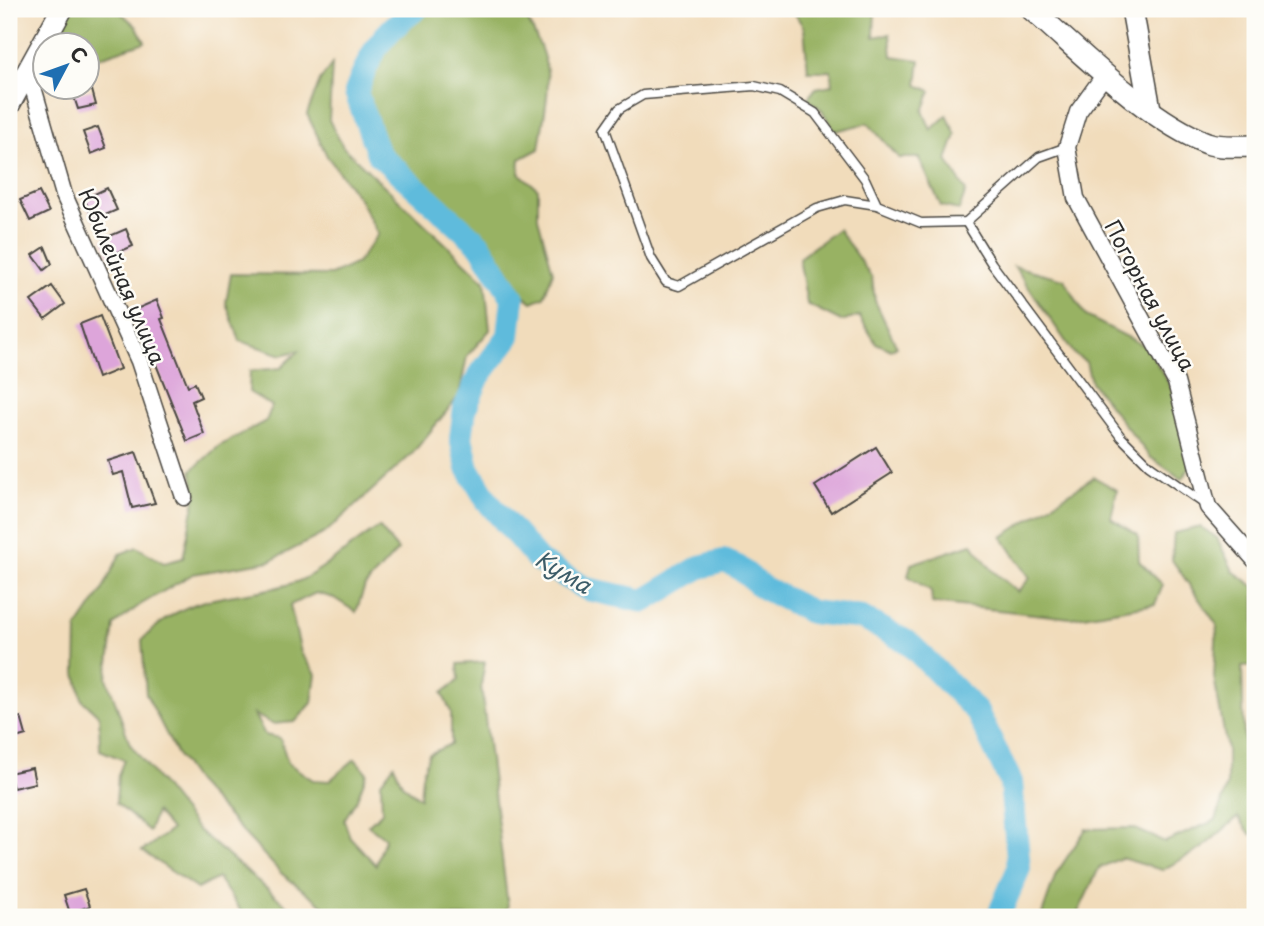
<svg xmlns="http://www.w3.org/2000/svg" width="1264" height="926" font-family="'Playpen Sans',sans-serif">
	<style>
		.forest { fill: #98b264; stroke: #626e48; stroke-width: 2 }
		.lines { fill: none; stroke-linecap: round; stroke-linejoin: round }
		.river { stroke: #5ebbdc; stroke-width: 24 }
		.building { fill: #dda5da }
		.service-casing { stroke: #494641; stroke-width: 11 }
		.minor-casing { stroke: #494641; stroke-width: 19 }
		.tertiary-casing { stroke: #494641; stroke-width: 24 }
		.service { stroke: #fff; stroke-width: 8 }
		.minor { stroke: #fff; stroke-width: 16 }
		.tertiary { stroke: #fff; stroke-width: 21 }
		.labels { text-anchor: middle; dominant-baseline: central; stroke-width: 5; stroke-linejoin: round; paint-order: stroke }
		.street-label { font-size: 21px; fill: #2b2b2b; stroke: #fdfcf7 }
		.water-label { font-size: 23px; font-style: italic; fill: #3d5d69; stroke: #fdfcf7 }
	</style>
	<rect width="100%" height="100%" fill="#fdfcf7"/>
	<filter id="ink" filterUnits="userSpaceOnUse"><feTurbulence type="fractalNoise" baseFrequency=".0143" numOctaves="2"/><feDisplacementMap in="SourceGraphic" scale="14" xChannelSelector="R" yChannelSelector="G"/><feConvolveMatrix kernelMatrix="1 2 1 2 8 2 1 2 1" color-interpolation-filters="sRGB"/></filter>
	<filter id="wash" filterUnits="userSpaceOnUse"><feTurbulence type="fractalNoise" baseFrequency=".00686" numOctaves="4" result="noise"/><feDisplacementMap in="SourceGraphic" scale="28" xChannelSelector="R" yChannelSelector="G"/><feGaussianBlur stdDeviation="1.57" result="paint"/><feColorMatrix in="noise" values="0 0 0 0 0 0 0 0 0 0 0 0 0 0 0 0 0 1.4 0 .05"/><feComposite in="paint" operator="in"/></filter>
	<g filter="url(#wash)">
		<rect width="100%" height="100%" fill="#f1dcbb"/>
		<g class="forest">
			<path d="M70,9h47l20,18 8,15 -57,19v-15h-38z"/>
			<path d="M431,9h98l-4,7c33,57 23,71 14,133l-19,10 -1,14 19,16v29l15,54 -9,25 -12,5 -11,-9 -36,-58 -101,-82 -20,-60 30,-57z"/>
			<path d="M792,9h83l-1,28 16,-3 2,22 28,4 -3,25 14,6 -8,20 8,19 16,-15 9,20 -9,25 19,31 -7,19 -18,-4 -22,-48h-20l-31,-35 -33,8 -14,-22 -14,-10 9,-11 16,-3 -1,-14h-23l-4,-43z"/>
			<path d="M332,64l-3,56 14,27 142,134 5,49 -23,26 -8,40 -47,58 -87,79 -55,28 -77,13 -53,31 -26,20 -7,53 23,66 68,86 102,87h-55l-27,-39 -21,11 -55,-38 29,-21 -15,-18 -7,19 -33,-28 2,-28 6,-15 -24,-10 -1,-34 -17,-16 -6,-27 1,-45 25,-37 18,-37 17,-7 27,16 19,-5 13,-64 -5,-23 28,-25 47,-25 6,-15 -23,-14 1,-21 31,-3 19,-18 -18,5 -42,-14 -14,-38 5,-29 100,1 26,-12 21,-29 -18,-34 -33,-44 -20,-42 13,-33z"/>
			<path d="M838,229l34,49 3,23 22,46 -6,3 -15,-7 -17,-27 -18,5 -34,-17 -8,-46z"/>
			<path d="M1014,266l50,13 22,37 61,31 24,40 20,79 -9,13 -32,-22 -59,-75 -5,-20 -11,-7z"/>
			<path d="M1094,477l23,13 -6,28 27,17 1,26 24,24 -8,19 -84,14 -139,-15 -1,-12 -23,-15 3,-12 61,-20 21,27 25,21 12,-14 -28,-41z"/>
			<path d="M379,527l19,23 -33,36 -9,26 -22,-14 -18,-5 -26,12 11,48 15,21 -4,29 -17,19 -23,2 -18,-10 11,21 15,3 8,25 25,17 16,1 26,-22 12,14 -10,26 -13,21 6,17 26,28 9,-27 -17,-13 14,-13 -1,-30 13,-17 8,19 18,14 2,-22 7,-22 22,-10v-32l-9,-19 17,-13 -1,-16 27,-2 -4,23 27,222 -7,10h-162l-57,-43 -86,-92 -20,-29 -30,-59 -4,-54c52,-55 96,-37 157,-59 22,-9 58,-40 80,-54z"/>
			<path d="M1201,527l16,11 16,33 22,16v79l-13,1 3,106 10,8v52l-4,2 -13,-18 -37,32 -39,21 -41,-12 -22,10 -23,49h-35l15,-43 30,-45 47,-1 32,14 51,-22 11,-35v-36l-13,-72 3,-52 -45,-65 2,-27z"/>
		</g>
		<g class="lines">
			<path class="river" d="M416,9c-36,26 -44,41 -60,83l22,62 102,91 33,53 -4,38 -30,40 -14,32 -4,30 7,30 20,34 51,59 48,28 57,12 56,-34 24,-6 14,6 24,20 49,25 51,6 47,25 68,69 34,70 8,86 -21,49"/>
		</g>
		<g id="blocks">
			<g class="building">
				<path d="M92,90l4,15 -18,4 -5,-15z"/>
				<path d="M98,127l8,21 -15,6 -8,-22z"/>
				<path d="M107,188l10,22 -23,10 -10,-21z"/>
				<path d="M39,192l10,20 -19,9 -10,-21z"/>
				<path d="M126,229l7,17 -23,10 -7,-17z"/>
				<path d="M45,247l7,17 -8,6 -11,-15z"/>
				<path d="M52,286l13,18 -20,15 -14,-18z"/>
				<path d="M157,300l7,18 -3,1 27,67 7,-3 6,14 -9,4 12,33 -17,7 -53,-131z"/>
				<path d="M100,316l20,53 -22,9 -18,-54z"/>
				<path d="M876,447l16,26 -61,39 -16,-26z"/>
				<path d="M136,452l19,51 -23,5 -9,-36 -10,3 -5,-14z"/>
				<path d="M21,717l5,18 -17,5v-20z"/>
				<path d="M32,768l3,15 -22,5 -4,-15z"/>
				<path d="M84,889l6,17 -20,7 -6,-18z"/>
			</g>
		</g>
	</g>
	<g filter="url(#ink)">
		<use href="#blocks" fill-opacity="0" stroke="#494641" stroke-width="2"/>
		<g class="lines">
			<defs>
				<g id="service">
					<path d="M877,205l-12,-26 -50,-66 -35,-21 -26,-6 -111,9 -24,14 -14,20 46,129 15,24 13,4 138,-78 28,-8 32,5 44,18 45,-1 73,-65 28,-10"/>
					<path d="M966,222l26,42 129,173 28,28 57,40"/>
				</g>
				<g id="minor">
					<path d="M28,70l36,125 75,166 45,136"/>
					<path d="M1106,73l-28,39 -11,35 9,51 100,184 32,125 47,53"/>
				</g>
				<g id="tertiary">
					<path d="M1031,9c49,42 116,111 176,134 14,5 34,3 48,3"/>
					<path d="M1132,9l18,100"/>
					<path d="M9,105l53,-96"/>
				</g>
			</defs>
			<use href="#service" class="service-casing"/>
			<use href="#minor" class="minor-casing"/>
			<use href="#tertiary" class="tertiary-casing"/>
			<use href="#service" class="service"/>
			<use href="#minor" class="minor"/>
			<use href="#tertiary" class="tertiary"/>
		</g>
	</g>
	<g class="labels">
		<g class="street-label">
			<text transform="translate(123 276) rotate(67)">Юбилейная улица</text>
			<text transform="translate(1151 295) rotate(62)">Погорная улица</text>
		</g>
		<g class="water-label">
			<text transform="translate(564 571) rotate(31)">Кума</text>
		</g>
	</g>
	<rect width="1264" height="926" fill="none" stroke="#fdfcf7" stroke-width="35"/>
	<g transform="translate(66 66) rotate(49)"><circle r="33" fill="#fdfcf7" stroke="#a9a8a5" stroke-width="2"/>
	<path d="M0-5L12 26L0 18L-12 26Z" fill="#1f6fb2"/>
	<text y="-10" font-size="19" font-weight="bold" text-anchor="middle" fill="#2b2b2b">С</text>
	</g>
</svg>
